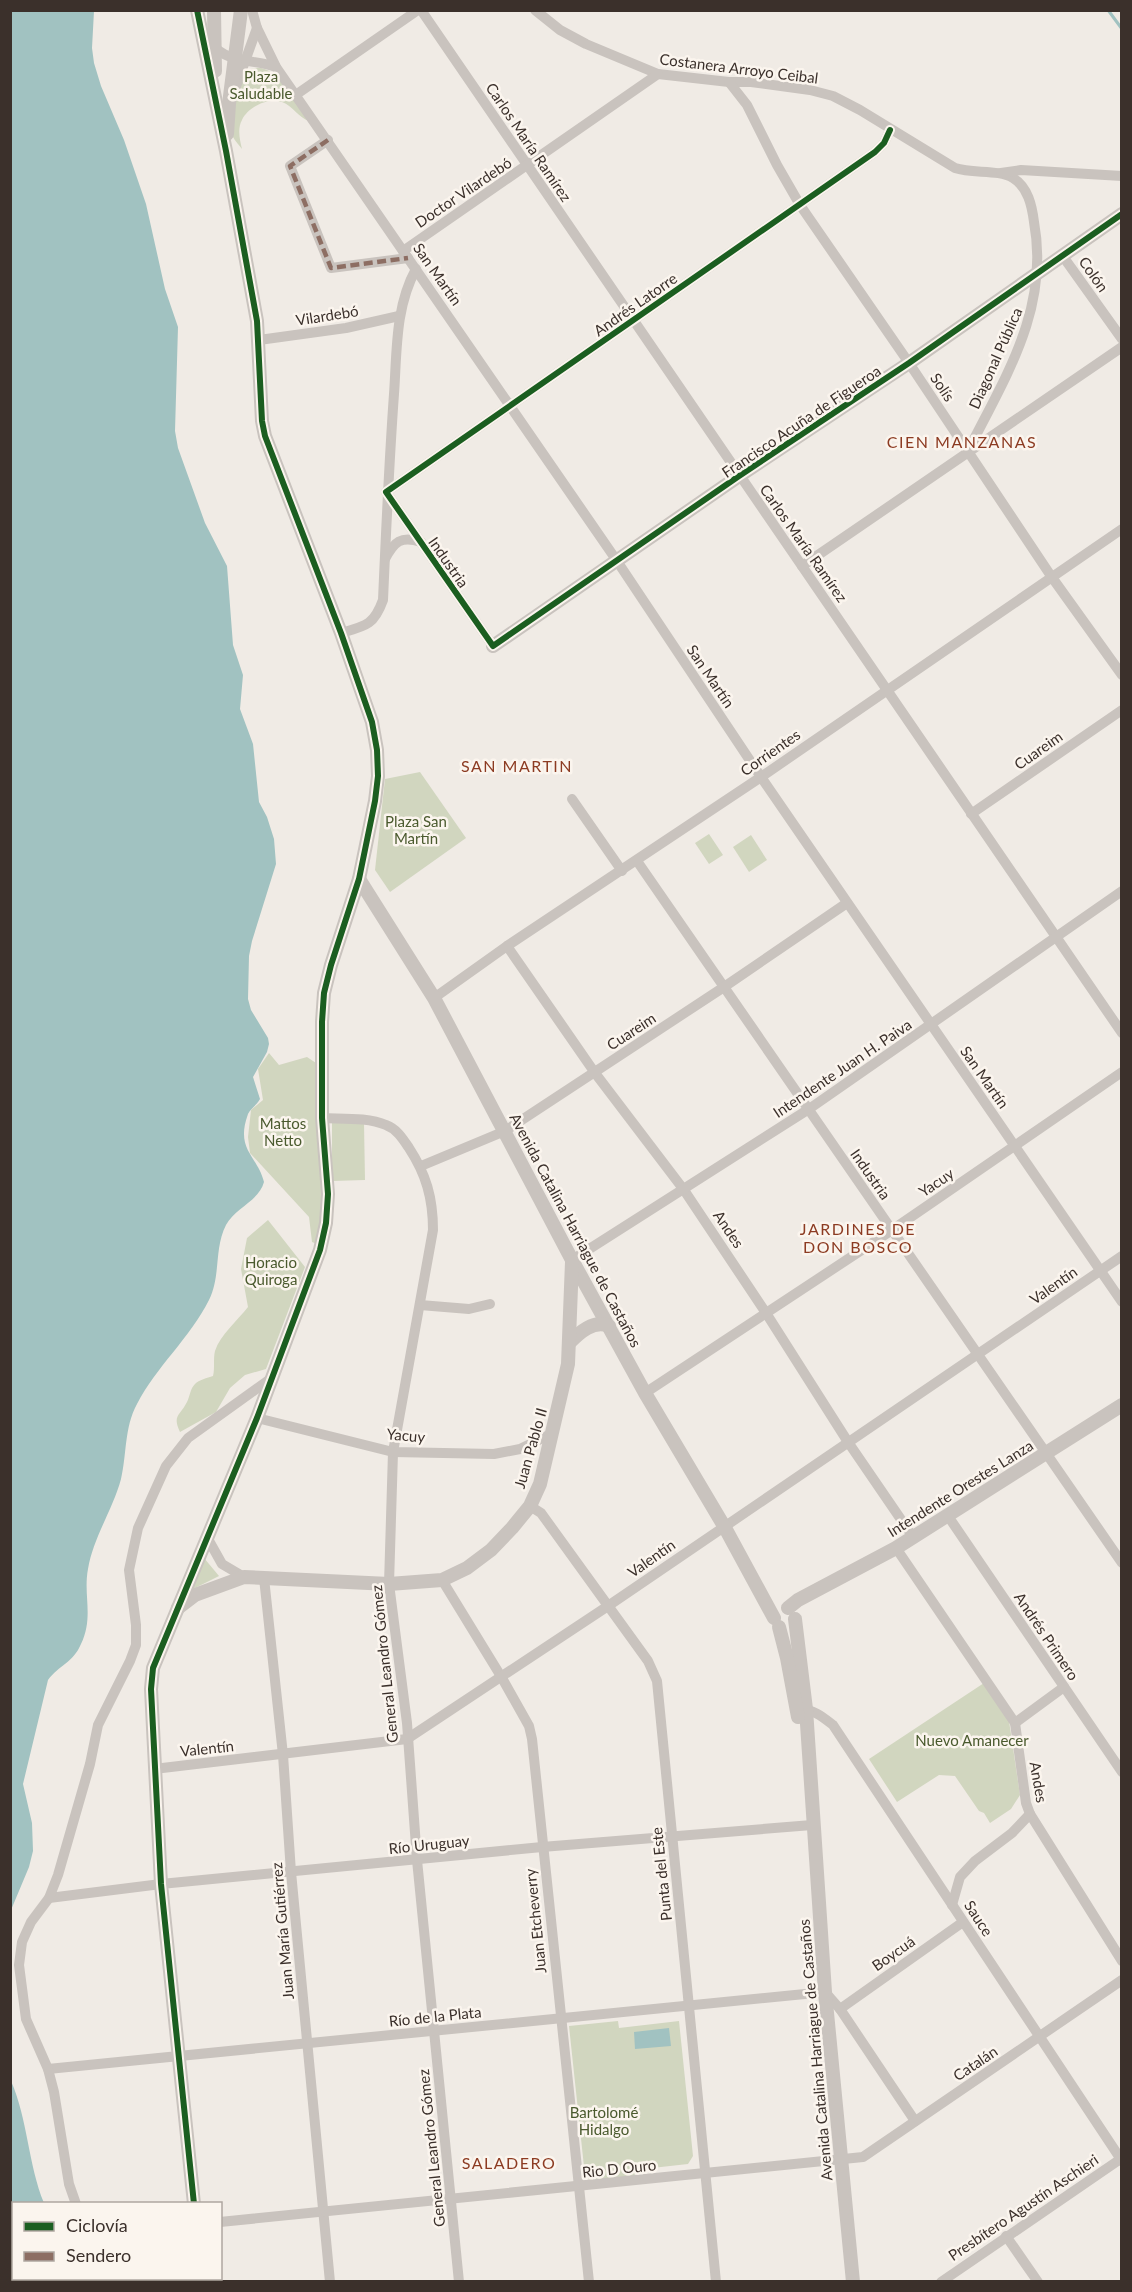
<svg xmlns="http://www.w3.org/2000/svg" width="1132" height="2292" font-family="Lato,sans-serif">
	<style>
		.green { fill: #d1d6bf }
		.water { fill: #a1c2c1 }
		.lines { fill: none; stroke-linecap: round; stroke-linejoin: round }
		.stream { stroke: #a1c2c1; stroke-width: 3 }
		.minor { stroke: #c9c3be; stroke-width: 10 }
		.tertiary { stroke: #c9c3be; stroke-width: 14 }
		.quiet { stroke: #8d6e63; stroke-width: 4.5; stroke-dasharray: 9 4.5; stroke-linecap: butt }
		.cycleway-casing { stroke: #fbf5ee; stroke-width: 10 }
		.cycleway { stroke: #1b5e20; stroke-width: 6 }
		.labels { text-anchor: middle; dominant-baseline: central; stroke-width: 5; stroke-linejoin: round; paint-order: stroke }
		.street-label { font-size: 15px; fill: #3b302b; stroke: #fbf5ee }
		.park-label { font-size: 15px; fill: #4a5a2e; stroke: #fbf5ee }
		.neighbourhood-label { font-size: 16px; letter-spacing: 1.5px; fill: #8c3b22; stroke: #fbf5ee }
	</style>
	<rect width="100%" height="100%" fill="#f0ebe5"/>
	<g class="green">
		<path d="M261,68c23,5 36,35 48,53 -10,-3 -16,-15 -27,-19 -14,-5 -34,5 -40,18 -5,9 -2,20 0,29 -3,-4 -7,-8 -9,-12 -6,-14 4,-60 19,-68 2,-1 6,-1 9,-1z"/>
		<path d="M420,772l46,66 -76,54 -15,-22 10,-91z"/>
		<path d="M709,834l14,21 -14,9 -14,-21z"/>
		<path d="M751,835l16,25 -18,12 -16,-25z"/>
		<path d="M269,1053l10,12 28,-8 9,6 6,149 -5,32 -5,-2 -3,-25 -59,-64 -2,-16 3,-27 12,-10 -5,-31z"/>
		<path d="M332,1123h32l1,57 -33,1z"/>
		<path d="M268,1220l37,47 -39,102 -21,6 -15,13 -14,24 -36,20c-8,-17 0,-16 7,-30 3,-6 3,-13 8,-18 4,-4 12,-6 18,-8 2,-8 0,-17 2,-25 5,-16 23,-31 33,-44l-7,-38 6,-31z"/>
		<path d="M204,1558l15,18 -32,16z"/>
		<path d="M984,1683l25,38 11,74 -9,14 -21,14 -6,-10 -5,-2 -24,-35 -16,-1 -42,27 -28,-43z"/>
		<path d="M618,2021l1,7 60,-7 14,135 -5,8 -54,6 1,6 -44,5 -6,-5 -16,-150z"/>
	</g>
	<g class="water">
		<path d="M94,11l-2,37 2,15 7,23 23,54 22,64 19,85 13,38 -3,104 3,17 27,75 22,43 6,79 10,30 -3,34 13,35 6,58 8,15 7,22 2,25 -24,77 -3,15 -1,43 3,11 17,28 1,6 -2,8 -14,25 7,22c-3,6 -9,9 -12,15 -13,36 9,41 16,68 -5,19 -29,26 -38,43 -12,23 -5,51 -17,75 -19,38 -53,67 -72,104 -13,24 -10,50 -16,75 -8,30 -28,59 -33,90 -5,26 6,48 -7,75 -8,19 -22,21 -33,36l-25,104 9,39 1,28 -4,16 -18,43 -1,-1899z"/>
		<path d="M669,2028l2,18 -36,3 -1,-17z"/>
		<path d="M11,2081c17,39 17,83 33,122l-30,1v74l53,1v2h-56z"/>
	</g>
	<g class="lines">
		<path class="stream" d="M1108,10l14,19"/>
		<g class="minor">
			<path d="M252,10l5,18 19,39 341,494 144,216 361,525"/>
			<path d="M421,10l701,1023"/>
			<path d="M535,10l25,20 26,14 72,30 71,8h22l59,8 23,6 27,14 95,58c18,6 43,1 58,10 15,9 19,28 21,44 16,87 -29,155 -66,229"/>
			<path d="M211,43c16,21 43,16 65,24"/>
			<path d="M729,82l18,23 30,60 23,40 109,158 142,213 71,99"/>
			<path d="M235,89l22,-61"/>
			<path d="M297,94l121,-84"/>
			<path d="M328,140l-38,26 41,102 77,-10"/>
			<path d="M1001,173l20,-3 101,6"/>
			<path d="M403,251l255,-177"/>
			<path d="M1062,255l60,84"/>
			<path d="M259,340l87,-12 53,-12"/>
			<path d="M385,559c9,-17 16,-24 36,-17"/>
			<path d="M802,566l320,-219"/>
			<path d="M341,633c25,-7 33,-8 42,-33 3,-69 6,-137 11,-206 3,-42 1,-87 22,-125"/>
			<path d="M493,646l-107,-154 489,-340 9,-9 6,-13"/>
			<path d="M572,799l50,72"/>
			<path d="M971,814l151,-104"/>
			<path d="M637,861l485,702"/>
			<path d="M507,946l88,127 89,117 82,123 82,129 65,95"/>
			<path d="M434,998l73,-52 254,-169 361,-248"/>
			<path d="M322,1118c20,1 46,-1 64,7 11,4 17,14 23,23 17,26 24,50 24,82l-40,222 -4,132 18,139 10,137 42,422"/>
			<path d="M421,1166l84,-35 219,-144 123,-84"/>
			<path d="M572,1260l237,-151 313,-218"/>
			<path d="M420,1305l49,4 21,-5"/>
			<path d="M645,1393l247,-163 230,-158"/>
			<path d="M257,1418l136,34 101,2 26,-5 33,-16"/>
			<path d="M530,1506l11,7 107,148 9,20 59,601"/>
			<path d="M948,1516l174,256"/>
			<path d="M208,1539l14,25 22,13"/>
			<path d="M896,1548l119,175 11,80 4,11 92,147"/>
			<path d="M264,1578l19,177 8,117 39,410"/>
			<path d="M442,1580l60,98 27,48 3,13 57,543"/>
			<path d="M800,1710c12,-2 24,8 33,15l289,436"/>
			<path d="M1015,1723l49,-36"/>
			<path d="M154,1769l253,-30 201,-133 514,-350"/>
			<path d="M49,1898l112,-14 381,-37 270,-22"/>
			<path d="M952,1905l8,-28 15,-16 37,-28 18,-19"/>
			<path d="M840,2009l123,-87"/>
			<path d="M48,2069l777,-77 15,17 75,112"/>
			<path d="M76,2204l-7,-20 -15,-92 -6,-23 -22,-50 -7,-54 3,-23 9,-20 18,-24 9,-23 32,-111 8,-39 32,-64 6,-16v-20l-7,-55 9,-42 28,-62 22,-28 85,-61"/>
			<path d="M220,2222l643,-65 259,-177"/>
			<path d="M1006,2236l32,46"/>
			<path d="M101,2282l1,-4"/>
			<path d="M941,2282l181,-124"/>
		</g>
		<g class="tertiary">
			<path d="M214,10l1,61"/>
			<path d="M227,134l2,-30 12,-94"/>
			<path d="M493,646l246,-170 170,-113 213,-149"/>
			<path d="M359,879l75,119 138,262 73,133 79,133 50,92"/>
			<path d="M569,1343c10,-10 25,-24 40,-17"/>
			<path d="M178,1608l17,-13 49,-18 145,7 53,-4 25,-12 24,-18 21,-22 18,-22 10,-22 28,-120 4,-102"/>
			<path d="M788,1608l10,-8 98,-52 226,-143"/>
			<path d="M795,1619l11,90 19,283 28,290"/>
			<path d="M779,1627l8,31 11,59"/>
			<path d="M194,2204l-33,-320 -10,-195 2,-21 104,-250 63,-168 6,-27 2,-29 -6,-76v-96l2,-29 7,-28 28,-86 16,-78 3,-25 -1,-26 -5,-28 -31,-89 -76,-197 -3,-15 -5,-100 -31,-170 -29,-141"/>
			<path d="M201,2278v4"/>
		</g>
		<path class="quiet" d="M328,140l-38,26 41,102 77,-10"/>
		<defs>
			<g id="cycleway">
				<path d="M890,130l-6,13 -9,9 -489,340 107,154 246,-170 170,-113 213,-149"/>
				<path d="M194,2204l-33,-320 -10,-195 2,-21 104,-250 63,-168 6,-27 2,-29 -6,-76v-96l2,-29 7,-28 28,-86 16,-78 3,-25 -1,-26 -5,-28 -31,-89 -76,-197 -3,-15 -5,-100 -31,-170 -29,-141"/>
			</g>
		</defs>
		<use href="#cycleway" class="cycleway-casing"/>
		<use href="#cycleway" class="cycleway"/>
	</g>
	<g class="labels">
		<g class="street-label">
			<text transform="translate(739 68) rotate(7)">Costanera Arroyo Ceibal</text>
			<text transform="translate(529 142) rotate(56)">Carlos María Ramírez</text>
			<text transform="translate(463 192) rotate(-34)">Doctor Vilardebó</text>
			<text transform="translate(438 274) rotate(55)">San Martín</text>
			<text transform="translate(1094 274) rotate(55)">Colón</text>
			<text transform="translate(635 304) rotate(-35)">Andrés Latorre</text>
			<text transform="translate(327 315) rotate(-9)">Vilardebó</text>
			<text transform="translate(995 358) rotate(-66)">Diagonal Pública</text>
			<text transform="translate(943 387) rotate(56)">Solís</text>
			<text transform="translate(801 421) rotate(-34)">Francisco Acuña de Figueroa</text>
			<text transform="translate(804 543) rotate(55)">Carlos María Ramírez</text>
			<text transform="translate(449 562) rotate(55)">Industria</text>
			<text transform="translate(711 676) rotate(56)">San Martín</text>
			<text transform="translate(1038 750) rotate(-35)">Cuareim</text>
			<text transform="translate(770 752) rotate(-35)">Corrientes</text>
			<text transform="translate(631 1031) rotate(-33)">Cuareim</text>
			<text transform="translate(842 1068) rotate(-34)">Intendente Juan H. Paiva</text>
			<text transform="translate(985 1077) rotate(55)">San Martín</text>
			<text transform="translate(871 1174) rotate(55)">Industria</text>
			<text transform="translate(936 1182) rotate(-34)">Yacuy</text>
			<text transform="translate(729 1229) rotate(56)">Andes</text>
			<text transform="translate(576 1230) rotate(62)">Avenida Catalina Harriague de Castaños</text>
			<text transform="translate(1053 1285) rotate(-35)">Valentín</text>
			<text transform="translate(406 1435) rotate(5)">Yacuy</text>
			<text transform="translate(530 1448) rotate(-74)">Juan Pablo II</text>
			<text transform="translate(960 1488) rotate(-32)">Intendente Orestes Lanza</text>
			<text transform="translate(651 1558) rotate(-35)">Valentín</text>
			<text transform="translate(1047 1636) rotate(56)">Andrés Primero</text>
			<text transform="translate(384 1664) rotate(-96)">General Leandro Gómez</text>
			<text transform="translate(207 1748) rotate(-6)">Valentín</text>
			<text transform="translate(1039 1782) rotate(80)">Andes</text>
			<text transform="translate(429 1844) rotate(-6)">Río Uruguay</text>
			<text transform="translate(661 1874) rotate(-96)">Punta del Este</text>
			<text transform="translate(979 1918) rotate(57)">Sauce</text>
			<text transform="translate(535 1921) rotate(-96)">Juan Etcheverry</text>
			<text transform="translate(282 1931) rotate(-95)">Juan María Gutiérrez</text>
			<text transform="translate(893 1953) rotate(-35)">Boycuá</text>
			<text transform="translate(435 2016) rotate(-6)">Río de la Plata</text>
			<text transform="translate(815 2050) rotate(-95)">Avenida Catalina Harriague de Castaños</text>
			<text transform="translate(975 2063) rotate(-34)">Catalán</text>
			<text transform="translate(431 2148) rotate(-96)">General Leandro Gómez</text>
			<text transform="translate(619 2168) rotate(-6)">Rio D Ouro</text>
			<text transform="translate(1023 2207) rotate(-34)">Presbítero Agustín Aschieri</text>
		</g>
		<g class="park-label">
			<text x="261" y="76">Plaza<tspan x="261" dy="17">Saludable</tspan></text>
			<text x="416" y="821">Plaza San<tspan x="416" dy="17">Martín</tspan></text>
			<text x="283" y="1123">Mattos<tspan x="283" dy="17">Netto</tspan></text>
			<text x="271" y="1262">Horacio<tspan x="271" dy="17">Quiroga</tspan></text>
			<text x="972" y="1740">Nuevo Amanecer</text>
			<text x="604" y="2112">Bartolomé<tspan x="604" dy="17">Hidalgo</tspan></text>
		</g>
		<g class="neighbourhood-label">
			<text x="962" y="441">CIEN MANZANAS</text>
			<text x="517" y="765">SAN MARTIN</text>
			<text x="858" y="1228">JARDINES DE<tspan x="858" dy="18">DON BOSCO</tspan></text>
			<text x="509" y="2162">SALADERO</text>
		</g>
	</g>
	<rect width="1132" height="2292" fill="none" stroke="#3b302b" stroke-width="24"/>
	<rect x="12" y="2202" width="210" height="78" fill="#fbf5ee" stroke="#aea6a0" stroke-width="1.5"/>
	<rect x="24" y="2222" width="30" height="9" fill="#1b5e20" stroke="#aea6a0" stroke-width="1.5"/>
	<text x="66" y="2232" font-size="18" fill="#3b302b">Ciclovía</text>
	<rect x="24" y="2252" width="30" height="9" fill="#8d6e63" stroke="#aea6a0" stroke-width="1.5"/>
	<text x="66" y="2262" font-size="18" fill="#3b302b">Sendero</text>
</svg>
